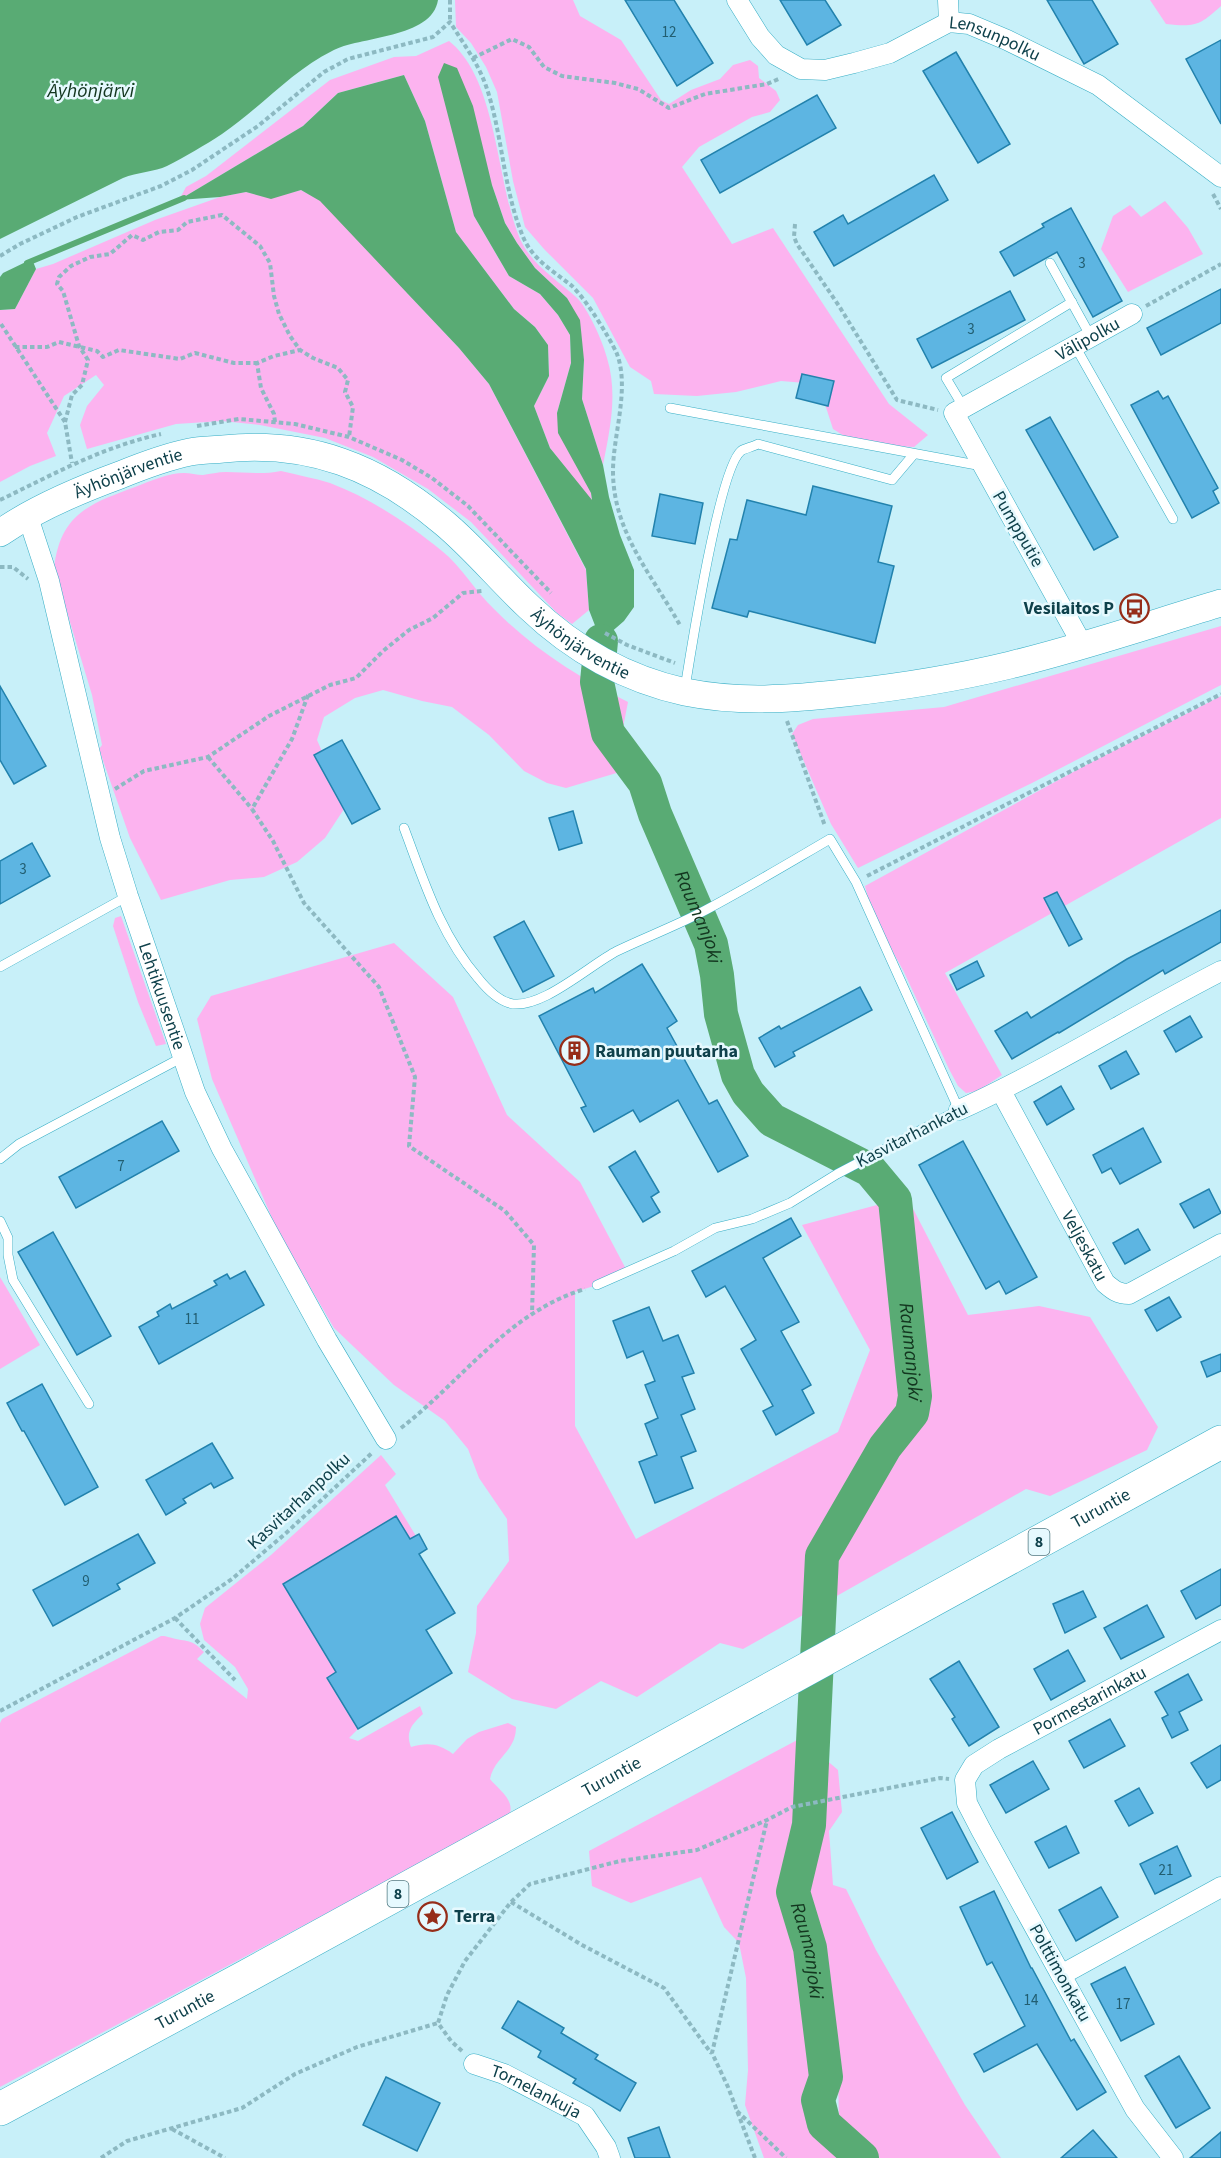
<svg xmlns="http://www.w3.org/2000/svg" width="1221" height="2158" font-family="'Source Sans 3',sans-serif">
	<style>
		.green { fill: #fcb3ef }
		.water { fill: #59ab74 }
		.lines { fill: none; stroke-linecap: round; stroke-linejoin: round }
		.stream { stroke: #59ab74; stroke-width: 6 }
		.river { stroke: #59ab74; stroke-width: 34 }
		.building { fill: #5db5e2; stroke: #2282ad; stroke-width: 1.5 }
		.lane-casing { stroke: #37aec5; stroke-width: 10 }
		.street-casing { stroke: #37aec5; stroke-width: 21 }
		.secondary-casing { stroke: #37aec5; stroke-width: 28 }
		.highway-casing { stroke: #37aec5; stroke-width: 34 }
		.path { stroke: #8db9c2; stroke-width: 4; stroke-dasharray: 4.5 3; stroke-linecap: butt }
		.lane { stroke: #fff; stroke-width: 9 }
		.street { stroke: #fff; stroke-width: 20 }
		.secondary { stroke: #fff; stroke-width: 27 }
		.highway { stroke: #fff; stroke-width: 33 }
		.labels { text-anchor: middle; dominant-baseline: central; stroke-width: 5; stroke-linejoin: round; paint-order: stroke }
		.number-label { font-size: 15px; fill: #225e71 }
		.shield { fill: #e6f9fe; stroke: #507881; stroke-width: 1.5 }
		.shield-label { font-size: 16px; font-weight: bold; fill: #0f414b }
		.street-label { font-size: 18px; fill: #0f414b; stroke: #e6f9fe }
		.poi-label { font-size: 18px; font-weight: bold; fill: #0f414b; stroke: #e6f9fe; text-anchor: start }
		.water-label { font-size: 20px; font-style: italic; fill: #13361f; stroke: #e6f9fe }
	</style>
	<rect width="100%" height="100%" fill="#c8f0f9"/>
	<g class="green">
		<path d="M455,0h118l7,16 41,24 40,60 8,4 22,-14 29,-11 13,-14 17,-5 8,6 1,12 17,13 4,9 -10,12 -18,5 -53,30 -17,20 50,77 41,-16 116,176 39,31 -14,12 -57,-3 -24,-15 -10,-31 -18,-15 -24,-2 -45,11 -39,4 -43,-2 -3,-13 -21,-14 -37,-69 -49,-49 -19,-22 -12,-46 -16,-89 -11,-25 -15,-24 -15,-16z"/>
		<path d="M1150,0h71v6c-22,20 -26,21 -55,18z"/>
		<path d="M449,41c49,39 47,141 71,198 12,26 36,40 56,58 12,11 27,45 31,61 11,36 3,71 -4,107l-21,-66 2,-39 -17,-62 -32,-30 -18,-25 -12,-20 -13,-38 -18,31 35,60 31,18 18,21 12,20 1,28 -14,50 34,80 1,8 -42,-53 -16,-42 15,-30 -1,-31 -13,-18 -21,-18 -58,-77 -31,-111 -21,-46 -66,18 -35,33 -124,74 7,-13 20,-11 124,-96 64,-23 22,-1z"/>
		<path d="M301,190l19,10 139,148 30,36 97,186 3,40 -17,14 -15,-11 -86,-91 -43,-33 -55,-32 -48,-19 -65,-13 -38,-4 -46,3 -89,25 -7,-24 7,-19 17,-21 -8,-10 -32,21 -17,37 9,23 -26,10 -30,16v-172l15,-1 21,-40 17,-5 102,-44 65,-23 26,-5 25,6z"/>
		<path d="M1165,201l23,27 15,26 -75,38 -27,-43 12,-33 17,-11 11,12z"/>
		<path d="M281,471c16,4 33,7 49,12 40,15 79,41 112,68 19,15 34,41 52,58 38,39 85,69 134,93l-7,36 5,28 -6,6 -54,16 -19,-5 -23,-12 -35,-36 -37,-28 -30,-6 -39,-11 -28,8 -31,19 -7,23 29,66 -21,32 -28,24 -33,15 -34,3 -69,20 -31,-62 -31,-89 3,-4 -10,-50 -38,-126c6,-55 35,-65 81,-82 15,-6 34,-14 49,-14 6,0 13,2 19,2 7,-1 15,-3 23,-3 20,0 35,3 55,-1z"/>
		<path d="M1221,626v59l-189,98 -174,85 -27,-44 -39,-90 6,-9 15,-6 131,-12z"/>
		<path d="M1221,696v122l-276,155 57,102 -24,16 -12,2 -8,-7 -9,-17 -45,-97 -32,-58 -7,-28 221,-121z"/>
		<path d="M121,916l45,128 -10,2 -18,-44 -25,-76 2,-8z"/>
		<path d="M394,943l59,54 54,118 73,67 47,89 -30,14 -22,7v134l61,113 202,-107 32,-82 -68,-125 105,-28 61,118 71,-9 51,11 68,110 -11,23 -97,46 -24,-7 -283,160 -23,-6 -83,54 -36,-16 -45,28 -44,-10 -44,-27 8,-39 1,-27 32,-45 -2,-42 -28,-41 -11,-29 -23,-28 -51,-36 -60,-57 -56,-96 -66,-153 -15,-60 14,-23z"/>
		<path d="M0,1277l40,68 -40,24z"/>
		<path d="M381,1455l15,19 -11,11 31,51 -6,3 -14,-23 -113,68 53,88 -8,6 30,51 -9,9 9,3 62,-35 3,8c-11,10 -18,18 -12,33 18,-5 28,-3 42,7l14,-15 12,-7 29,-9 8,4c0,25 -22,30 -26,52 8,10 24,20 20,34l-106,59 -404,215v-364l2,-4 159,-83c7,0 9,2 15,3 15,3 16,1 28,13l-7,7 50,40 1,-10 -13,-22 -31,-27 -4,-16 5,-16 66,-53z"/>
		<path d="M801,1738l-2,112 -15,44 21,58v79l14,32 -15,34 4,22 39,39h-83l-19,-53 3,-35 -2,-92 -7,-35 -15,-16 -23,-50 -70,26 -39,-17 -3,-35z"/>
		<path d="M824,1758l14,12 4,42 -13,19 4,54 13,4 30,61 89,155 36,53h-129l-33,-32 -1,-55 -13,-98 -20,-84 14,-67z"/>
	</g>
	<g class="water">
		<path d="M0,0h438c-6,39 -79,36 -106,51 -39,19 -73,58 -110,83 -17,11 -37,23 -55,32 -12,6 -30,6 -44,12l-123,61z"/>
		<path d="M444,63l13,5 16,38 19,79 13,38 12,20 18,25 32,30 13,22 4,40 -2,39 21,66 6,32 11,38 14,35v37l-10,14 -23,20 -12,-31 -3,-41 -97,-185 -30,-36 -139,-147 -19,-11 -30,9 -25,-7 -26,5 -41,3 124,-74 35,-33 66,-18 21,46 31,111 58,77 21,18 13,18 1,31 -15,30 16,42 42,52 -1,-7 -33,-60 -1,-20 14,-50 -1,-28 -12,-20 -18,-21 -31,-18 -35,-60 -36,-139z"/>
		<path d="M32,259l4,10 -21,40 -15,1v-33l3,-4z"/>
	</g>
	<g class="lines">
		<path class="stream" d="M27,263l157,-65"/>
		<path class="river" id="s1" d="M601,641l-4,41 11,51 37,50 10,31 56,130 6,31 4,39 17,61 10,18 24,27 98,50 25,30 20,196 -3,17 -27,34 -63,109 -13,269 -16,67 17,56 16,129 -8,23 6,24 38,34"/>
	</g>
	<g class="building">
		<path d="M625,0h49l39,63 -36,23z"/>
		<path d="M780,0h45l16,25 -34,20z"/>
		<path d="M1047,0h45l26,44 -34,20z"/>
		<path d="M1221,40v84l-35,-65z"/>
		<path d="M956,52l54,92 -32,19 -55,-92z"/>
		<path d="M817,95l19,33 -116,65 -19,-33z"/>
		<path d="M934,175l14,25 -114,66 -20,-34 29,-17 5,9z"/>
		<path d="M1071,208l51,93 -29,16 -36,-65 -43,24 -14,-24 44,-25 -2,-3z"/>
		<path d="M1221,289v34l-60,32 -14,-27z"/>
		<path d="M1010,291l15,29 -93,48 -15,-29z"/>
		<path d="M802,374l32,7 -6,25 -32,-8z"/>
		<path d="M1158,391l5,8 5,-3 50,92 -5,3 6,12 -27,15 -61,-113z"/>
		<path d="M1050,417l68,120 -24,13 -68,-120z"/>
		<path d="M813,486l79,20 -14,56 16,4 -19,77 -126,-32 -2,6 -35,-9 18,-69 7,1 10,-40 59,15z"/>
		<path d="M660,494l43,9 -8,41 -43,-8z"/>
		<path d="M0,686l46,80 -32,18 -14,-24z"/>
		<path d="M342,740l38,69 -28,15 -38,-69z"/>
		<path d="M573,811l9,32 -23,7 -10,-32z"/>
		<path d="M32,843l18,33 -50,28v-43z"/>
		<path d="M1057,892l25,47 -13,7 -25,-48z"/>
		<path d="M1221,910v32l-56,32 -2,-4 -104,63 -1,-1 -46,27 -17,-28 32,-19 4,6 96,-59z"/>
		<path d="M524,921l30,55 -31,16 -29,-55z"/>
		<path d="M977,961l7,15 -27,14 -7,-15z"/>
		<path d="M642,964l35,57 -10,7 42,76 8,-4 31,56 -30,16 -40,-72 -38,22 -7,-12 -39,22 -13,-24 5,-2 -47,-90 54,-28 2,5z"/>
		<path d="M860,987l12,23 -79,42 2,4 -20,11 -16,-29 20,-12 2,3z"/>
		<path d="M1190,1016l12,21 -26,15 -12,-21z"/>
		<path d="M1126,1051l13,23 -28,15 -12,-23z"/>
		<path d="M1061,1086l13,23 -27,16 -13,-23z"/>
		<path d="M162,1121l17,30 -103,57 -17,-31z"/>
		<path d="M1143,1128l18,34 -41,22 -9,-16 -9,5 -9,-18z"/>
		<path d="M963,1141l74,136 -31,17 -7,-13 -13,8 -67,-124z"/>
		<path d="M635,1151l24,41 -8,5 9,15 -17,10 -34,-55z"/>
		<path d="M1209,1189l12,24 -27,15 -14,-24z"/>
		<path d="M791,1218l10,18 -38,22 36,64 -18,9 30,54 -9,5 12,23 -38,22 -13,-24 10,-5 -32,-57 15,-9 -31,-54 -19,11 -14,-26z"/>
		<path d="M1138,1229l12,21 -25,14 -12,-21z"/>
		<path d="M53,1232l58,104 -34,19 -59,-103z"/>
		<path d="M245,1271l19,34 -105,59 -20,-37 20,-11 -2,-4 13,-8 2,5 45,-24 -3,-4 13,-7 3,5z"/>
		<path d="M1169,1297l12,20 -24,14 -12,-21z"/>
		<path d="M649,1307l14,34 15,-6 16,38 -12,4 13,32 -14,6 15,36 -15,6 12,31 -38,15 -16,-41 18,-7 -12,-31 13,-6 -13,-33 10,-4 -12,-30 -16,7 -14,-37z"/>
		<path d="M1221,1354v17l-14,6 -6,-15z"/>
		<path d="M42,1384l56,103 -33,18 -41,-74h-2l-15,-28z"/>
		<path d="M212,1443l21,35 -19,10 -3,-5 -28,16 3,4 -20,12 -20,-35z"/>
		<path d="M396,1516l14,23 9,-5 8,15 -8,5 36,59 -29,17 26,43 -94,56 -31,-51 9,-6 -53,-88z"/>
		<path d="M138,1534l17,29 -38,21 3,5 -67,37 -20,-36z"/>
		<path d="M1221,1569v36l-25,14 -15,-28z"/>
		<path d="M1083,1591l13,26 -31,16 -12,-29z"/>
		<path d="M1147,1605l17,32 -43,22 -17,-31z"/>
		<path d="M1068,1650l17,31 -34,19 -17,-31z"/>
		<path d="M959,1661l40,66 -30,19 -17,-27 3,-2 -25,-38z"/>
		<path d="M1188,1674l14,26 -23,12 9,18 -16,8 -10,-20 6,-3 -13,-23z"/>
		<path d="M1110,1719l15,27 -41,22 -15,-27z"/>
		<path d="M1221,1745v35l-14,8 -16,-25z"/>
		<path d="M1033,1761l16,28 -43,24 -16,-28z"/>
		<path d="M1139,1788l14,25 -24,13 -14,-25z"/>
		<path d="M952,1812l26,50 -31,17 -26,-51z"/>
		<path d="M1066,1826l13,27 -30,15 -14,-26z"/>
		<path d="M1177,1846l14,30 -36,18 -15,-30z"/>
		<path d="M1101,1887l17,30 -42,24 -17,-31z"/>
		<path d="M994,1891l37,77h1l39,73 3,-2 32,53 -29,18 -40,-66 -53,28 -10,-18 51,-28 -33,-64 -5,3 -27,-58z"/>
		<path d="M1125,1967l29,57 -33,17 -30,-57z"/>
		<path d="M518,2001l46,27 -3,5 37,22 -3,4 41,24 -16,28 -47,-28 3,-4 -38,-22 3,-6 -39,-23z"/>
		<path d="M1179,2056l31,52 -34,20 -31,-52z"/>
		<path d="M386,2077l54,26 -23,48 -54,-26z"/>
		<path d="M659,2127l11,31h-35l-7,-20z"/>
		<path d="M1093,2130l24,28h-56z"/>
		<path d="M1221,2132v26h-31z"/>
	</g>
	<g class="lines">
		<defs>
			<g id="lane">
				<path d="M1050,263l41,74"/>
				<path d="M1075,346l98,173"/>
				<path d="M670,408l312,58"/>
				<path d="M964,408l-18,-30 126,-76"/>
				<path d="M685,688c6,-37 34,-219 56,-237 4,-3 12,-4 17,-7l134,36 22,-26"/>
				<path d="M404,828c20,53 36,106 74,150 8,10 18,21 31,25 30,9 82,-39 108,-52 27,-13 56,-24 83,-38 44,-23 87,-49 130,-74l26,43 103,228 -122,64 -47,29 -38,16 -37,9 -41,23 -77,34"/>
				<path d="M0,967l128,-71"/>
				<path d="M0,1159l19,-15 164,-87"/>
				<path d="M0,1221l8,17v17l5,25 76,124"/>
			</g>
			<g id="street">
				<path id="s2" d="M737,0l23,37 16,18 25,14 24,1 29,-7 36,-10 59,-31 20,2 38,16 91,45 123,92"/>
				<path d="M948,0l1,22"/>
				<path id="s3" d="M28,517l21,64 61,257 18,58 67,196 27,57 36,65 69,126 59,99"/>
				<path id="s4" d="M1082,644l-128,-231 178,-99"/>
				<path id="s5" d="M1001,1091l104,192c8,7 13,11 24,11l92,-50"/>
				<path d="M959,1110c90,-41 174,-94 262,-139"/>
				<path d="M1061,1975l160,-88"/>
				<path id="s6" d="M474,2064l30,10 81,42 21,31 4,11"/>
				<path id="s7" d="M1173,2158l-38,-49 -154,-279 -14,-27 -2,-23 9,-15 25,-16 222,-119"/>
			</g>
			<g id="secondary">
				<path id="s8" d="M0,533c36,-25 79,-43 120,-58 22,-9 46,-18 70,-23 10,-2 22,-2 33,-3 86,-9 155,18 221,74 30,25 56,57 85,84 44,42 97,72 156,85 54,11 106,7 160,1 55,-6 111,-15 165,-28 71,-17 141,-41 211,-62"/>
			</g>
			<g id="highway">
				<path id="s9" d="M0,2109l247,-133 974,-534"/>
			</g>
		</defs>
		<use href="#lane" class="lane-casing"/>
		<use href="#street" class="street-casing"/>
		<use href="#secondary" class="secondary-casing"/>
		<use href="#highway" class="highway-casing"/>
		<g class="path">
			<path d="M450,0v22"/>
			<path d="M473,58l39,-19 17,8 15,20 18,9 53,7 23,6 31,19 36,-14 62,-10 14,-6"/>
			<path d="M1213,194l8,15"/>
			<path d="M795,224l-1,13 3,7 42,62 58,94 41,10"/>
			<path d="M0,256l20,-12 57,-27 84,-31 31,-16 66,-44 66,-54 24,-13 85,-22 17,-15c13,21 28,41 36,64 17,49 17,105 38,153 10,22 31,33 48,47 13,12 38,52 45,68 13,35 -4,81 -4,117 0,62 40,105 68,156"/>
			<path d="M1146,306l75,-42"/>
			<path d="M1,324l64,98 7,41"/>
			<path d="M15,347h32l12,-5 38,9 6,6 16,-7 61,9 15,-6 39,10h23"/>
			<path d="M65,422l7,-27 10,-10 6,-25 -9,-14 -16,-55 -6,-7 2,-7 12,-11 19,-9 20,-3 22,-19 11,5 16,-8 19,-2 9,-8 35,-7 38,31 10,17 4,33 5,18 11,22 10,14 13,8 25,10 10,12 -3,12 8,15 -4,30"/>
			<path d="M275,422l-1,-8 -13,-26 -4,-25 17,-7 26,-6"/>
			<path d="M197,426l42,-7 56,5 54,13 53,23 30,18 36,28 83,87"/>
			<path d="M0,500c54,-26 102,-53 161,-66"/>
			<path d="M0,567h13l15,12"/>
			<path d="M605,633l22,12 48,18"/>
			<path d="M308,695l-16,44 -40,70 21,32 31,62 75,84 36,90 -6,69 96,65 29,34 -2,69"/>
			<path d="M787,721l38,105"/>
			<path d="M208,757l44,52"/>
			<path d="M115,789l29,-18 64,-14 61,-41 61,-31 26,-7 27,-27 26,-21 24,-12 30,-25 19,-2"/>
			<path d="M867,876l354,-182"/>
			<path d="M401,1428c61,-47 107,-116 184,-139"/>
			<path d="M175,1618l60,62"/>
			<path d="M0,1711l175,-93 57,-39 53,-45 88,-82"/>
			<path d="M511,1902l71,43 82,43 47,65"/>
			<path d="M462,2051l-11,-10 -13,-18 9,-28 18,-34 46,-59 19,-18 90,-23 77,-11 70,-30 25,-13 148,-29 9,1"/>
			<path d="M737,2111l49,47"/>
			<path d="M172,2129l53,29"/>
			<path d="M101,2158l26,-17 115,-33 53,-34 62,-27 81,-24"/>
			<path d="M755,2158l-27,-71 -16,-34 55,-233"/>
		</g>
		<use href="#lane" class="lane"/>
		<use href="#street" class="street"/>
		<use href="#secondary" class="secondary"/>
		<use href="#highway" class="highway"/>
	</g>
	<defs>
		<symbol id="bus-ring" viewBox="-11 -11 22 22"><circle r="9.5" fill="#e6f9fe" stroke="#962d19" stroke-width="1.5"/><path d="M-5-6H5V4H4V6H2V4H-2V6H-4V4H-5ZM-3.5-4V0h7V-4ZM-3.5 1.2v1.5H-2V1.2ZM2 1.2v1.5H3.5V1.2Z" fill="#962d19"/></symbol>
		<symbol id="building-ring" viewBox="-11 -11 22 22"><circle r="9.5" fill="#e6f9fe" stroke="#962d19" stroke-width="1.5"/><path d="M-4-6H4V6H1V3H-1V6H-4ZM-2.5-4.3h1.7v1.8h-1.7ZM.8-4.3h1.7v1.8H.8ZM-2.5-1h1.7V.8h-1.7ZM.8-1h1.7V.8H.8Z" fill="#962d19"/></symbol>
		<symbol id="sight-ring" viewBox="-11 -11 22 22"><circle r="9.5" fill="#e6f9fe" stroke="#962d19" stroke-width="1.5"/><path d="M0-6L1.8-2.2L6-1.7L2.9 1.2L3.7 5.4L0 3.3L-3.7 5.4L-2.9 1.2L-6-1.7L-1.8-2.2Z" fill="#962d19"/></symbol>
	</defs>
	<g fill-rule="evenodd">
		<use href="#bus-ring" x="1118" y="592" width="33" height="33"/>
		<use href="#building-ring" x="558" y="1034" width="33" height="33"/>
		<use href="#sight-ring" x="416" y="1900" width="33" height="33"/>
	</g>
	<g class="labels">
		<g class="number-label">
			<text x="669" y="32">12</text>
			<text x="1082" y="263">3</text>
			<text x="971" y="329">3</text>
			<text x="23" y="869">3</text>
			<text x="121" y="1166">7</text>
			<text x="192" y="1319">11</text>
			<text x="86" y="1581">9</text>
			<text x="1166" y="1870">21</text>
			<text x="1031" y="2000">14</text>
			<text x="1123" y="2004">17</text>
		</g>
		<g class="shield">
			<rect x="1028.5" y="1529" width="21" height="26" rx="4.5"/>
			<rect x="387.5" y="1881" width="21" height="26" rx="4.5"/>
		</g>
		<g class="shield-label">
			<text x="1039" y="1542">8</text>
			<text x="398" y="1894">8</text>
		</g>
		<g class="street-label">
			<text stroke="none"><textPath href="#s2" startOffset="303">Lensunpolku</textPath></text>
			<text stroke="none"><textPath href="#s4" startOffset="417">Välipolku</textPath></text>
			<text stroke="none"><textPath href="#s8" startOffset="142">Äyhönjärventie</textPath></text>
			<text transform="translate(1018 529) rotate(60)">Pumpputie</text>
			<text stroke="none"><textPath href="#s8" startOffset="664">Äyhönjärventie</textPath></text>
			<text stroke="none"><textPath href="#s3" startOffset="498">Lehtikuusentie</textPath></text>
			<text transform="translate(912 1135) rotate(-27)">Kasvitarhankatu</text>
			<text stroke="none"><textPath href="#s5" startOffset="176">Veljeskatu</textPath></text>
			<text transform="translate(299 1501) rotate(-43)">Kasvitarhanpolku</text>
			<text stroke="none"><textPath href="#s9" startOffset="1254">Turuntie</textPath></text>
			<text stroke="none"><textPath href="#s7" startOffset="584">Pormestarinkatu</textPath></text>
			<text stroke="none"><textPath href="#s9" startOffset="696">Turuntie</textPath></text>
			<text transform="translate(1060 1973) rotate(61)">Polttimonkatu</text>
			<text stroke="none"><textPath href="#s9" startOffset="210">Turuntie</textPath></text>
			<text stroke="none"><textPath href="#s6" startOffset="68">Tornelankuja</textPath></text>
		</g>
		<g class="poi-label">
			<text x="1114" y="608" text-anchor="end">Vesilaitos P</text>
			<text x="595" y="1051">Rauman puutarha</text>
			<text x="454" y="1916">Terra</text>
		</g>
		<g class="water-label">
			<text x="91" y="91">Äyhönjärvi</text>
			<text stroke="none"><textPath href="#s1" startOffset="300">Raumanjoki</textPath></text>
			<text stroke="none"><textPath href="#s1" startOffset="822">Raumanjoki</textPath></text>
			<text stroke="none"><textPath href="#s1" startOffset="1452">Raumanjoki</textPath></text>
		</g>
	</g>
</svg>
